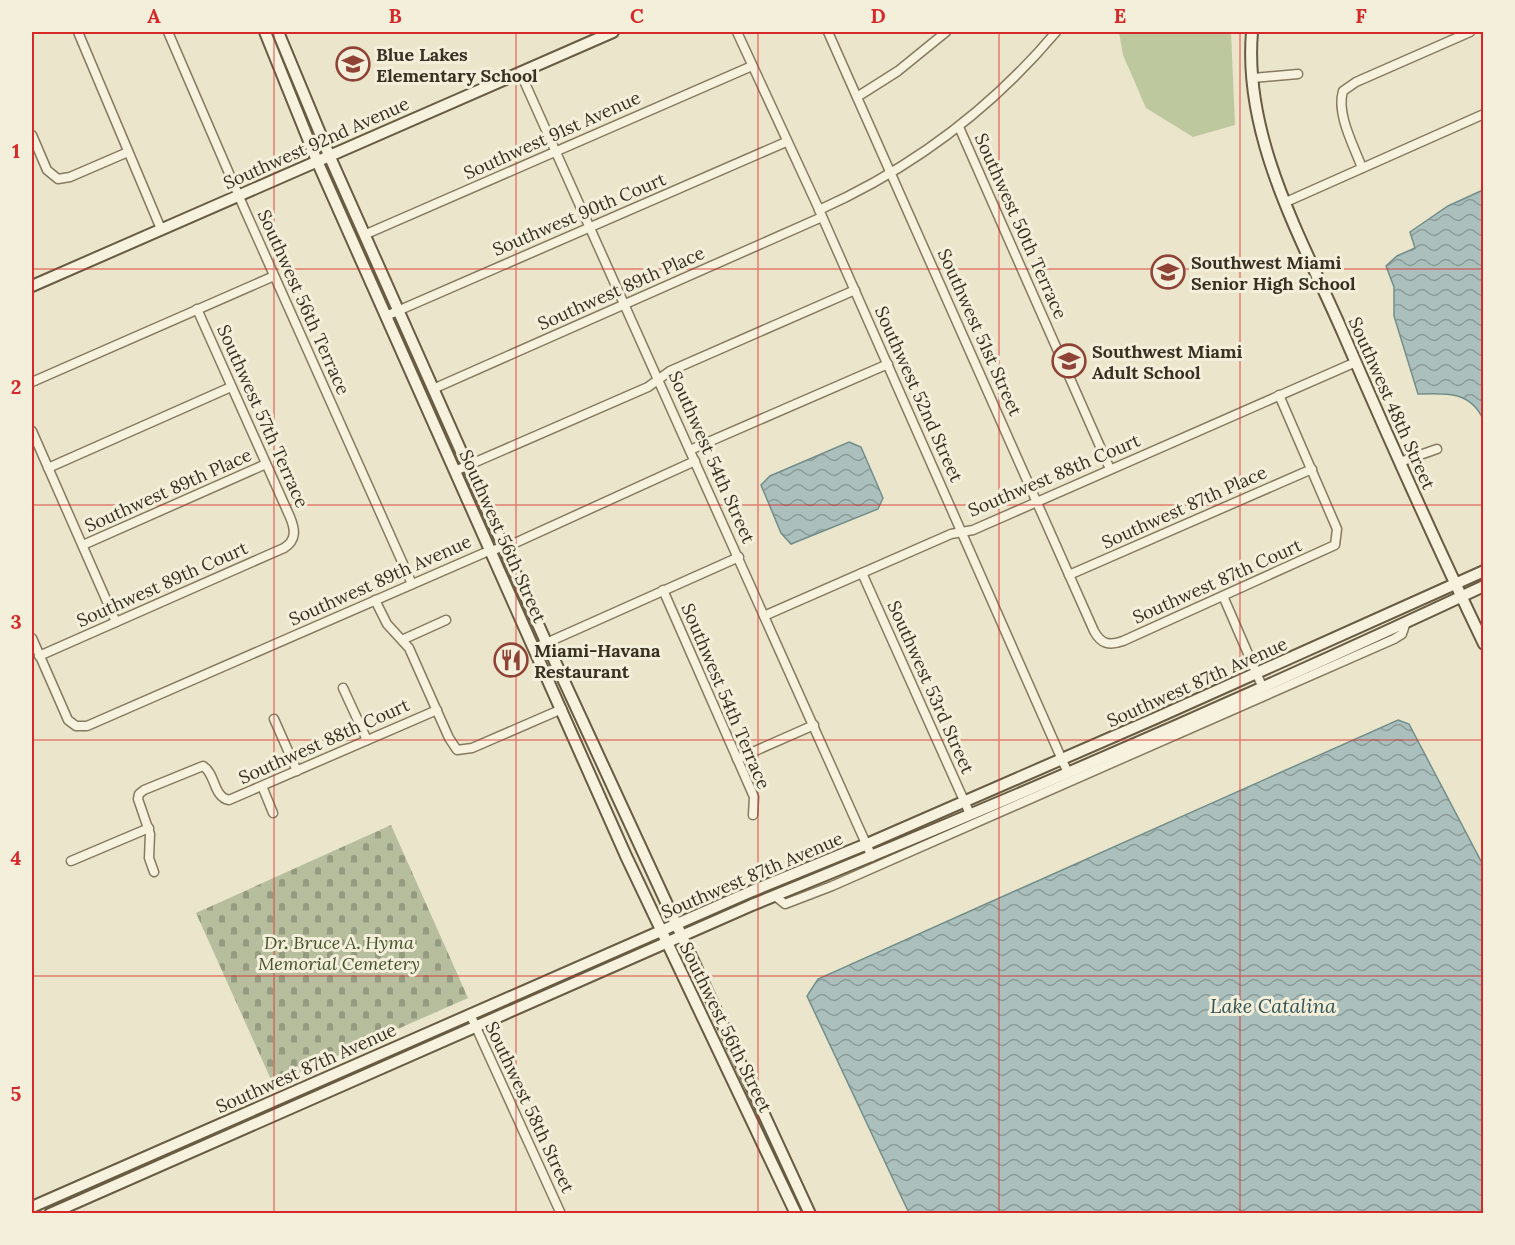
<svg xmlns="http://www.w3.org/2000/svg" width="1515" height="1245" font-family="Lora,serif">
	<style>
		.cemetery { fill: url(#cemetery-stones) }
		.green { fill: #bec89f }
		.water { fill: url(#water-waves); stroke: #728e8b; stroke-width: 1.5 }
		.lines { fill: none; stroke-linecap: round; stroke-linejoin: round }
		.street-casing { stroke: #867a61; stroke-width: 11 }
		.secondary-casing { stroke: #685b43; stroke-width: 14 }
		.street { stroke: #f6f2dd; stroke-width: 8 }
		.secondary { stroke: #f6f2dd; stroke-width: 10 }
		.grid { fill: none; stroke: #d62828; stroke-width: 1.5; stroke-opacity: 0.55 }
		.labels { text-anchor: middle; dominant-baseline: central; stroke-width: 6; stroke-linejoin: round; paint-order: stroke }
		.poi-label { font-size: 18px; font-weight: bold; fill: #383022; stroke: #f3efda; text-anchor: start }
		.street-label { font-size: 18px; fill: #383022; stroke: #f3efda }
		.park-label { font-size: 18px; font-style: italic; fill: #43522b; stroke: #f3efda }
		.water-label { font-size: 20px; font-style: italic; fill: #335356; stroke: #f3efda }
		.neatline { fill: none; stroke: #d62828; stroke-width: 2 }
		.grid-label { font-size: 20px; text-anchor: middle; font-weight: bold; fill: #d62828 }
	</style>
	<defs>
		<pattern id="cemetery-stones" width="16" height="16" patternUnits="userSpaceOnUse" patternTransform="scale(1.5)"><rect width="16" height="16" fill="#b6be9d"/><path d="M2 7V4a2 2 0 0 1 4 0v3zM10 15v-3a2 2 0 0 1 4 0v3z" fill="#959b80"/></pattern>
		<pattern id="water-waves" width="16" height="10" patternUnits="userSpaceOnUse" patternTransform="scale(1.5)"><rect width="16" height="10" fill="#abc0bd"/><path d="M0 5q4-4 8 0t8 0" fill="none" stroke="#8c9c99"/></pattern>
	</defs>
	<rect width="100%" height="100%" fill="#ebe6cb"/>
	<path class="cemetery" d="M391,825l77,173 -195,86 -77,-171z"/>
	<path class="green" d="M1119,32h112l4,93 -42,12 -47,-29 -23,-53z"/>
	<g class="water">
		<path d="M1483,190v229c-13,-28 -37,-26 -65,-25l-24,-78v-29l-8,-21 11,-10 18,-8 -5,-16 38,-26z"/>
		<path d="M849,442l12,5 22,51 -5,11 -87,35 -10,-11 -20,-48 9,-9z"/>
		<path d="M1398,720l11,4 74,141v348h-574l-102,-217 11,-17z"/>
	</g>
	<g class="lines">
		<defs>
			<g id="street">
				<path d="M78,32l83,197"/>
				<path d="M168,32l76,176 168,376"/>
				<path d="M737,32l80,173 250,566"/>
				<path d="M828,32l266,599c7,13 15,15 29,10l212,-96 2,-16 -58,-134"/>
				<path d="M520,72l352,785"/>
				<path d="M1253,78l45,-4"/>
				<path d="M857,97l41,-26 48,-39"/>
				<path d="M959,127l151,342"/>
				<path d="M32,135l15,35 11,9 12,-2 58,-25"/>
				<path d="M1362,168c-8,-22 -26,-54 -19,-77l13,-9 114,-50"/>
				<path d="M1286,202l198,-88"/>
				<path d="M819,210c92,-41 172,-101 237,-178"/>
				<path d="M364,235l388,-169"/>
				<path d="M386,316l400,-174"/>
				<path d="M32,382l242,-106"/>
				<path d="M433,389l389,-172"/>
				<path d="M32,431l84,191"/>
				<path d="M690,450l198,-86"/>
				<path d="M1400,462l37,-13"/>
				<path d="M48,468l183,-81"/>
				<path d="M455,471l193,-84 22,-16 185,-81"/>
				<path d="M83,545l183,-81"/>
				<path d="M862,573l108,241"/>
				<path d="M1069,575l243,-106"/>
				<path d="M663,590l91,207 -1,18"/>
				<path d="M1223,596l39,90"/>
				<path d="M375,600l12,24 22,24 40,90 8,12 15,-2 90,-39"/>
				<path d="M764,616l187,-82 22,-4 383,-168"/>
				<path d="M32,638l36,82 8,6h11l397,-173 31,-10 180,-82"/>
				<path d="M404,639l42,-19"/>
				<path d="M535,648l204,-91"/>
				<path d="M39,656l245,-108c13,-8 11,-19 6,-31l-93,-208"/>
				<path d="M343,688l24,52"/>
				<path d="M274,719l23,52"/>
				<path d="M737,759l77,-34"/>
				<path d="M262,786l11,27"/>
				<path d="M71,861l78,-33"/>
				<path d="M154,872l-5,-14 1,-24 -12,-35 1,-5 5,-4 59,-24c13,8 10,31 26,34l208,-90"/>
				<path d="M775,896l10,8 47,-18 562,-247 8,-5 4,-12"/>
				<path d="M470,1014l91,200"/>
			</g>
			<g id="secondary">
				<path d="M265,32l52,129 309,695 170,358"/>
				<path d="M278,32l51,123 217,487 264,572"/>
				<path d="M1252,32c-9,106 50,207 91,301 45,104 92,209 141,311"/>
				<path d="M32,286l581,-254"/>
				<path d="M32,1207l720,-316 115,-47 289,-126 328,-147"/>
				<path d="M50,1214l702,-309c246,-100 491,-206 732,-319"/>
			</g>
		</defs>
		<use href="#street" class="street-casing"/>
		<use href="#secondary" class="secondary-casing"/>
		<use href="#street" class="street"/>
		<use href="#secondary" class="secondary"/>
	</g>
	<path class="grid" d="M274,32v1182M516,32v1182M758,32v1182M999,32v1182M1240,32v1182M32,269h1452M32,505h1452M32,740h1452M32,976h1452"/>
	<defs>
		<symbol id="school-ring" viewBox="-11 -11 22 22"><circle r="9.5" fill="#f3efda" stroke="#8f4337" stroke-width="1.5"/><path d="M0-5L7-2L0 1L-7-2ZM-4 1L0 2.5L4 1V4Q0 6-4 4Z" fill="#8f4337"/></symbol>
		<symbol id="restaurant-ring" viewBox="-11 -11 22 22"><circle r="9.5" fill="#f3efda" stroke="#8f4337" stroke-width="1.5"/><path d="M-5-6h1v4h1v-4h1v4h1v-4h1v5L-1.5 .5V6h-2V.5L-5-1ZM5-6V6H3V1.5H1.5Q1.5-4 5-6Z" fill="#8f4337"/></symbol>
	</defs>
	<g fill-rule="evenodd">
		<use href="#school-ring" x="334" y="45" width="38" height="38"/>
		<use href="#school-ring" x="1149" y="253" width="38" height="38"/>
		<use href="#school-ring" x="1050" y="342" width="38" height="38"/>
		<use href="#restaurant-ring" x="492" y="641" width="38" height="38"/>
	</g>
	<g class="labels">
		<g class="poi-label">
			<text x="376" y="54">Blue Lakes<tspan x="376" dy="21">Elementary School</tspan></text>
			<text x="1191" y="262">Southwest Miami<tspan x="1191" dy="21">Senior High School</tspan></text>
			<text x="1092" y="351">Southwest Miami<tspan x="1092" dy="21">Adult School</tspan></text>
			<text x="534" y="650">Miami-Havana<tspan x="534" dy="21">Restaurant</tspan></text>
		</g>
		<g class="street-label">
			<text transform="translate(552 135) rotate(-24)">Southwest 91st Avenue</text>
			<text transform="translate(316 143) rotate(-24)">Southwest 92nd Avenue</text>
			<text transform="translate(579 214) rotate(-23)">Southwest 90th Court</text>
			<text transform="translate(1021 226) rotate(66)">Southwest 50th Terrace</text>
			<text transform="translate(621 288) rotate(-24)">Southwest 89th Place</text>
			<text transform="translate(304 302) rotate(66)">Southwest 56th Terrace</text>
			<text transform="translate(980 332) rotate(66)">Southwest 51st Street</text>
			<text transform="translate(919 394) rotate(66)">Southwest 52nd Street</text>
			<text transform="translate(1392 403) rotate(66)">Southwest 48th Street</text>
			<text transform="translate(263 416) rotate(66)">Southwest 57th Terrace</text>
			<text transform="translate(712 457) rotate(66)">Southwest 54th Street</text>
			<text transform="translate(1054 475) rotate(-23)">Southwest 88th Court</text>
			<text transform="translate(168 490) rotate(-24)">Southwest 89th Place</text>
			<text transform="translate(1184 507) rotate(-24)">Southwest 87th Place</text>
			<text transform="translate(503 536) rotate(66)">Southwest 56th Street</text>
			<text transform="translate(380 580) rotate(-24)">Southwest 89th Avenue</text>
			<text transform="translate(1217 581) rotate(-24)">Southwest 87th Court</text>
			<text transform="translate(162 584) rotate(-24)">Southwest 89th Court</text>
			<text transform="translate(1197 682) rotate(-24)">Southwest 87th Avenue</text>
			<text transform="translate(931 687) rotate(66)">Southwest 53rd Street</text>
			<text transform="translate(726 696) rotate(67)">Southwest 54th Terrace</text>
			<text transform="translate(324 741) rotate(-24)">Southwest 88th Court</text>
			<text transform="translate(752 875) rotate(-23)">Southwest 87th Avenue</text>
			<text transform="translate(726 1027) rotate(64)">Southwest 56th Street</text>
			<text transform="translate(306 1068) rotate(-24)">Southwest 87th Avenue</text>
			<text transform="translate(530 1107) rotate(65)">Southwest 58th Street</text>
		</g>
		<g class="park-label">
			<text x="339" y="942">Dr. Bruce A. Hyma<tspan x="339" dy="21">Memorial Cemetery</tspan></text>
		</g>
		<g class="water-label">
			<text x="1273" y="1005">Lake Catalina</text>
		</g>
	</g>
	<rect width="1515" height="1245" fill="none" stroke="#f3efda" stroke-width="66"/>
	<rect x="33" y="33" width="1449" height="1179" class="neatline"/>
	<g class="grid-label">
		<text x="154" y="23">A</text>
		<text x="395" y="23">B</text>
		<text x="637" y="23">C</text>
		<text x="878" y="23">D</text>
		<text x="1120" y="23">E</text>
		<text x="1361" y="23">F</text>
		<text x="16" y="158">1</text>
		<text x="16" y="394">2</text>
		<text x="16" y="629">3</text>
		<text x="16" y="865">4</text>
		<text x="16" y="1101">5</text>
	</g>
</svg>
